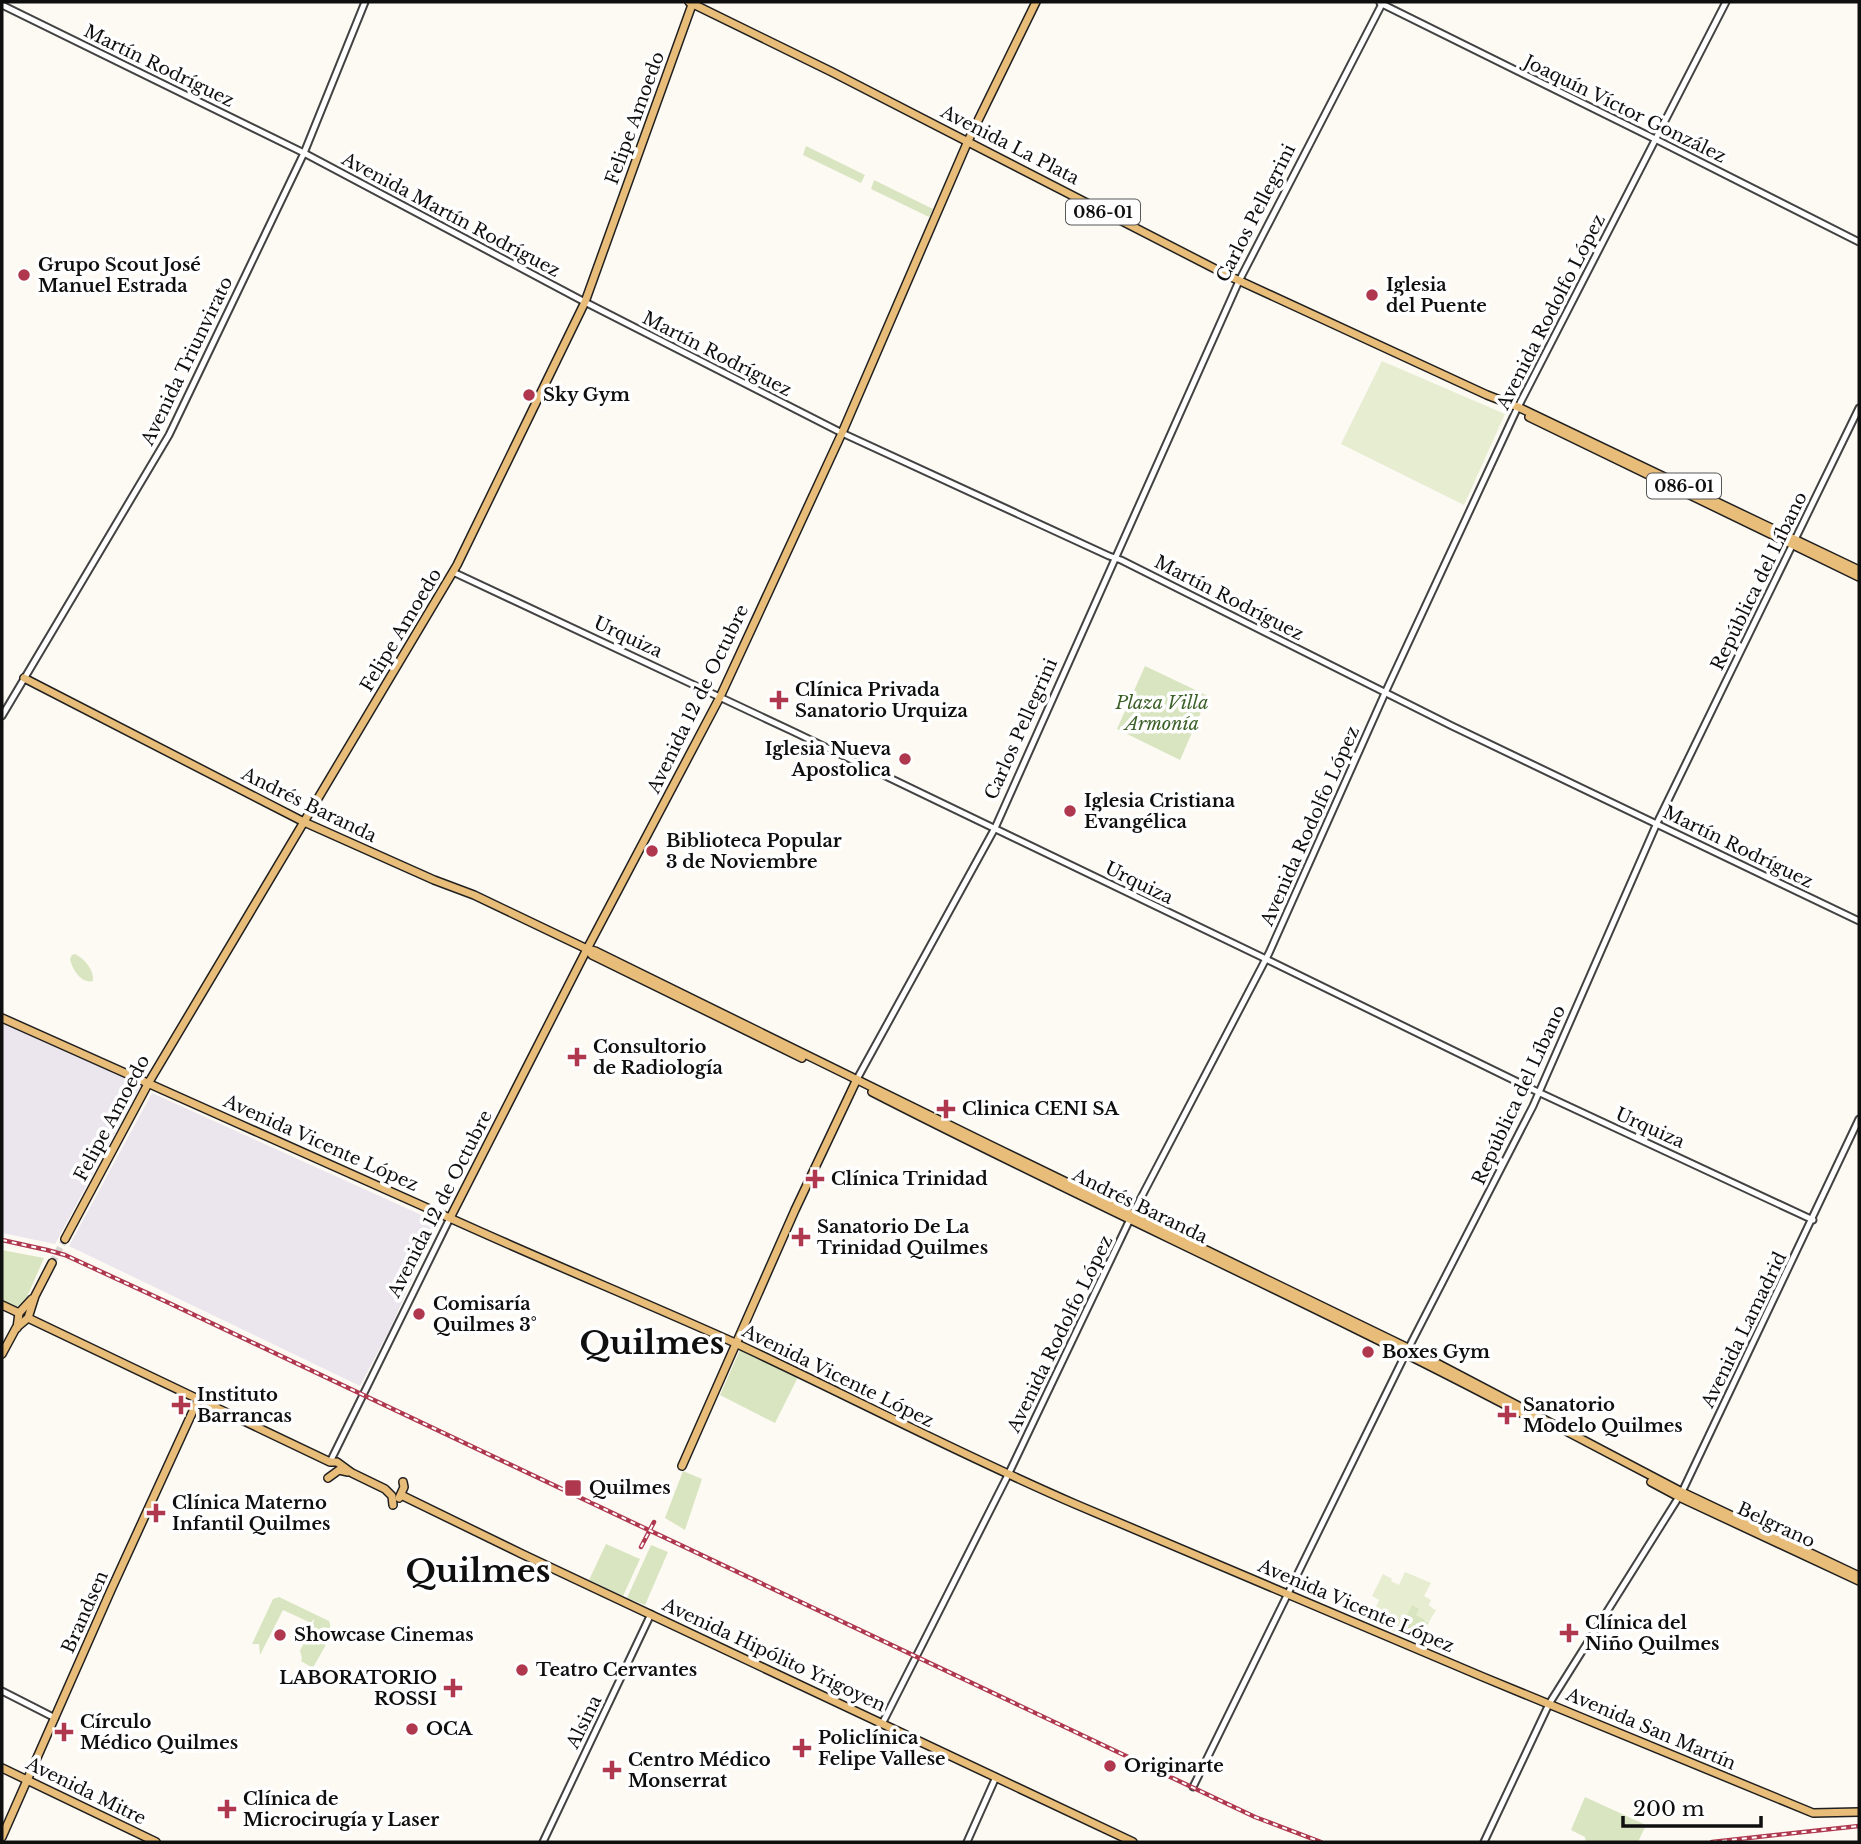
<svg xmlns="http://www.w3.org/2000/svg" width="1861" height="1844" font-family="'Libre Baskerville',serif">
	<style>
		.industrial { fill: #ebe5ed }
		.green { fill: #d9e5c0 }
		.pitch { fill: #e7edd1 }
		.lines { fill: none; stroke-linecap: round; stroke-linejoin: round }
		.major-tunnel { stroke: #d9d7d1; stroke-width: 7; stroke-dasharray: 7 3.5; stroke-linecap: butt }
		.minor-casing { stroke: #424242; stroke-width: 9 }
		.major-casing { stroke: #202020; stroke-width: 10 }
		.minor { stroke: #fff; stroke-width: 5 }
		.major { stroke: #e8bc79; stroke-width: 7 }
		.rail-casing { stroke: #af384f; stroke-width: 4.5 }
		.rail { stroke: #fff; stroke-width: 2; stroke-dasharray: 5; stroke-linecap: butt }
		.poi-dot { fill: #af384f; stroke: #fff; stroke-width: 2.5 }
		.labels { text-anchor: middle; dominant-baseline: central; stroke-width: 7; stroke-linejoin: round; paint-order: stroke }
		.shield { fill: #fff; stroke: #575757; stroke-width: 2 }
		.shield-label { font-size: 16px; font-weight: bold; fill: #0f0f0f }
		.street-label { font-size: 18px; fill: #0f0f0f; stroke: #fff }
		.poi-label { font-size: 18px; font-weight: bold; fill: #0f0f0f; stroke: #fff; text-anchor: start }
		.park-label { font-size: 18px; font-style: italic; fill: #3b6027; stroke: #fff }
		.town-label { font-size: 32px; font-weight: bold; fill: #0f0f0f; stroke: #fff }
	</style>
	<rect width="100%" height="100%" fill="#fdfaf3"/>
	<g class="industrial">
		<path d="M2,1021l137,61 1,5 -85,157 -53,-11z"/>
		<path d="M152,1093l285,129 -46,105 -31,59 -291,-140z"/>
	</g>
	<g class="green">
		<path d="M806,146l59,29 -4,8 -58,-28z"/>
		<path d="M874,180l59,29 -4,8 -58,-28z"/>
		<path d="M1145,666l63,30 -28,64 -63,-31z"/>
		<path d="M75,954c10,5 19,16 18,27 -12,3 -21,-12 -23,-22l2,-4z"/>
		<path d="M2,1250l42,8 -17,39 -10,10 -15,-7z"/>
		<path d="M740,1350l58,27 -23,46 -55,-28z"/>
		<path d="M683,1471l19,8 -17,51 -20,-12z"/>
		<path d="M606,1544l34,15 -17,37 -34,-16z"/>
		<path d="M651,1545l17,7 -23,53 -18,-7z"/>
		<path d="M279,1597l50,24c6,14 -9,33 -16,47l-12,-7 1,-3 -2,-7 14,-30v-2l-3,4 -28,-13 -23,45 -1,-11h-7l21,-45z"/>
		<path d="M1431,1600l-3,5 4,3 -7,13 4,1 -5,9 -13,-4 -4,9 -19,-7 24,-25z"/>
		<path d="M1585,1797l61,28 -8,17h-52l-1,-5 -14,-7z"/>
	</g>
	<g class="pitch">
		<path d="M1382,361l123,53 -41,91 -123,-61z"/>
		<path d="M1405,1572l26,11 -7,13 7,4 -3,6 8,4 -7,12 -13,-7 3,-6 -7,-4 -14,28 -28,-12 9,-21 -7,-4 11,-22 9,5 -1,2 8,4z"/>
	</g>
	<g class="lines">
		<path class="major-tunnel" d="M52,1263l13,-24"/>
		<defs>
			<g id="minor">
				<path d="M1380,3l275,136 204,103"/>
				<path d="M2,5l302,148 277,147 261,133 267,123 12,4 331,166 407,195"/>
				<path d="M453,572l339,159 474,228 272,133 275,128"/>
				<path d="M2,716l167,-281 135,-282 61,-151"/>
				<path d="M857,1079l138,-251 244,-547 144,-279"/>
				<path d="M330,1462l120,-244"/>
				<path d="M2,1691l53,27"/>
				<path d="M882,1724l126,-249 124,-260 137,-262 116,-260 131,-282 210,-409"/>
				<path d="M1193,1787l213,-434 127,-247 124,-283 202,-415"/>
				<path d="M543,1842l108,-228"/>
				<path d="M967,1842l29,-65"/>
				<path d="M1484,1842l65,-138 133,-212 177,-373"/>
			</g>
			<g id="major">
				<path d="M689,2l143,70 395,203 260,120 31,12 341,163"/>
				<path d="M1529,417l330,160"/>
				<path d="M24,678l280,144 130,58 40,15 113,54 8,2 399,196 414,201 274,144 177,84"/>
				<path d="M587,949l5,6 210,103"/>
				<path d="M2,1018c157,69 313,141 470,210 87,39 174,75 261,114 114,53 226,112 342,162l408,173 330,136 46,-1"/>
				<path d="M872,1092c220,113 445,213 664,329"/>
				<path d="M450,1218l137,-269 133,-252 122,-264 126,-292 68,-139"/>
				<path d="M65,1239l84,-157 308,-517 128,-263 108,-300"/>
				<path d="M2,1305l17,8"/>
				<path d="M28,1318l302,144h7l15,11 33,16 7,7 1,9"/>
				<path d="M17,1328l2,-15 13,-14"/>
				<path d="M2,1354l14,-26 12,-10 7,-22 17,-33"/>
				<path d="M682,1466l113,-256 62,-131"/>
				<path d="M328,1478l11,-8 9,2"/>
				<path d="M1651,1482l28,15 180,84"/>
				<path d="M401,1495l121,59 611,288"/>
				<path d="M399,1498l5,-11 -1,-5"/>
				<path d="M2,1768l154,74"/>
				<path d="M2,1837l109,-247 87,-190"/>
			</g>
		</defs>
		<use href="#minor" class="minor-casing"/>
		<use href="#major" class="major-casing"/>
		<use href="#minor" class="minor"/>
		<use href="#major" class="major"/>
		<defs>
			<g id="rail">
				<path d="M2,1240l45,10 18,5 104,48 1086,514 66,25"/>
				<path d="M641,1547l13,-25"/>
				<path d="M1712,1842l147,-16"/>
			</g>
		</defs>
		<use href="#rail" class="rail-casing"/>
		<use href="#rail" class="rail"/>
	</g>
	<g class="poi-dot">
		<circle cx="24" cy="275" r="7"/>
		<circle cx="1372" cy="295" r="7"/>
		<circle cx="529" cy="395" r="7"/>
		<path d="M775.5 689.5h7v7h7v7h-7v7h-7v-7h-7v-7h7z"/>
		<circle cx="905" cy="759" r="7"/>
		<circle cx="1070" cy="811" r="7"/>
		<circle cx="652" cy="851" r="7"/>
		<path d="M573.5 1046.5h7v7h7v7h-7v7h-7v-7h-7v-7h7z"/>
		<path d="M942.5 1098.5h7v7h7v7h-7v7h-7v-7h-7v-7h7z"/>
		<path d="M811.5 1168.5h7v7h7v7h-7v7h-7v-7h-7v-7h7z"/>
		<path d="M797.5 1226.5h7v7h7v7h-7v7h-7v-7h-7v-7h7z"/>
		<circle cx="419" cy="1314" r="7"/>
		<circle cx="1368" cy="1352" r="7"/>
		<path d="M177.5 1394.5h7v7h7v7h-7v7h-7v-7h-7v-7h7z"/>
		<path d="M1503.5 1404.5h7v7h7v7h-7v7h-7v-7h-7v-7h7z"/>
		<rect x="564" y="1479" width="18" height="18" rx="3.5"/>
		<path d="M152.5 1502.5h7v7h7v7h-7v7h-7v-7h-7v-7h7z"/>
		<path d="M1565.5 1622.5h7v7h7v7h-7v7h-7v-7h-7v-7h7z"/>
		<circle cx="280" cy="1635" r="7"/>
		<circle cx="522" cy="1670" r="7"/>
		<path d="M449.5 1677.5h7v7h7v7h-7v7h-7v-7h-7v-7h7z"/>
		<circle cx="412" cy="1729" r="7"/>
		<path d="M60.5 1721.5h7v7h7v7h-7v7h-7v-7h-7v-7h7z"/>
		<path d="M798.5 1737.5h7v7h7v7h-7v7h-7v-7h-7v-7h7z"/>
		<circle cx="1110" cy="1766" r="7"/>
		<path d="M608.5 1759.5h7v7h7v7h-7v7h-7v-7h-7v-7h7z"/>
		<path d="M223.5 1798.5h7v7h7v7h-7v7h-7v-7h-7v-7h7z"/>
	</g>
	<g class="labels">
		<g class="shield">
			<rect x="1066" y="199.5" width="74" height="25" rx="5"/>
			<rect x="1647" y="473.5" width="74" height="25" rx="5"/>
		</g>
		<g class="shield-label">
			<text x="1103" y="212">086-01</text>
			<text x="1684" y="486">086-01</text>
		</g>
		<g class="street-label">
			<text transform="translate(159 66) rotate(26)">Martín Rodríguez</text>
			<text transform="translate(1625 109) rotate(26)">Joaquín Víctor González</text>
			<text transform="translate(635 118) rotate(-70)">Felipe Amoedo</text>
			<text transform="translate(1010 145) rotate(27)">Avenida La Plata</text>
			<text transform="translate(1256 213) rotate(-63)">Carlos Pellegrini</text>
			<text transform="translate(451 215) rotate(28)">Avenida Martín Rodríguez</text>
			<text transform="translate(1551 312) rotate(-63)">Avenida Rodolfo López</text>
			<text transform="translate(717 354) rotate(27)">Martín Rodríguez</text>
			<text transform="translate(187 361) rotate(-64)">Avenida Triunvirato</text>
			<text transform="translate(1759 581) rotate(-64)">República del Líbano</text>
			<text transform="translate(1229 598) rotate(27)">Martín Rodríguez</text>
			<text transform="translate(401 630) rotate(-59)">Felipe Amoedo</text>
			<text transform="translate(628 637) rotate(25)">Urquiza</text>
			<text transform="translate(698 699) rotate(-64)">Avenida 12 de Octubre</text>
			<text transform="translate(1021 729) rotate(-66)">Carlos Pellegrini</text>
			<text transform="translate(309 805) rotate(26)">Andrés Baranda</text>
			<text transform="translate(1310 826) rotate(-66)">Avenida Rodolfo López</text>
			<text transform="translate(1738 847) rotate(26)">Martín Rodríguez</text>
			<text transform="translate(1139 883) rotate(26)">Urquiza</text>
			<text transform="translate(1519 1095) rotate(-65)">República del Líbano</text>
			<text transform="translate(112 1118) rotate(-62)">Felipe Amoedo</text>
			<text transform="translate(1650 1128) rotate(24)">Urquiza</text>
			<text transform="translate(321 1143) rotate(24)">Avenida Vicente López</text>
			<text transform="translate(440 1204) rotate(-63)">Avenida 12 de Octubre</text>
			<text transform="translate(1140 1206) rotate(26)">Andrés Baranda</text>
			<text transform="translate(1744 1330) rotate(-64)">Avenida Lamadrid</text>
			<text transform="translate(1060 1334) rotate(-64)">Avenida Rodolfo López</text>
			<text transform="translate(838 1376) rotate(26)">Avenida Vicente López</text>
			<text transform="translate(1776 1525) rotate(25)">Belgrano</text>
			<text transform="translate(1356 1606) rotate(23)">Avenida Vicente López</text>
			<text transform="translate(85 1612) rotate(-66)">Brandsen</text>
			<text transform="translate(774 1655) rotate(25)">Avenida Hipólito Yrigoyen</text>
			<text transform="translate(584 1722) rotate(-64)">Alsina</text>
			<text transform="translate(1651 1729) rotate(23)">Avenida San Martín</text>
			<text transform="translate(86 1791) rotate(26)">Avenida Mitre</text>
		</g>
		<g class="poi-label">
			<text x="38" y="265">Grupo Scout José<tspan x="38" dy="21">Manuel Estrada</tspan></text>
			<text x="1386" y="285">Iglesia<tspan x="1386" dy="21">del Puente</tspan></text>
			<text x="543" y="395">Sky Gym</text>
			<text x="795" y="690">Clínica Privada<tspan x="795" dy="21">Sanatorio Urquiza</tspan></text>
			<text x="891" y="749" text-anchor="end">Iglesia Nueva<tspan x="891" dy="21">Apostolica</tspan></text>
			<text x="1084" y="801">Iglesia Cristiana<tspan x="1084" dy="21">Evangélica</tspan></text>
			<text x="666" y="841">Biblioteca Popular<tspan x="666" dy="21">3 de Noviembre</tspan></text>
			<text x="593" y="1047">Consultorio<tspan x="593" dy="21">de Radiología</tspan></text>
			<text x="962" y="1109">Clinica CENI SA</text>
			<text x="831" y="1179">Clínica Trinidad</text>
			<text x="817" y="1227">Sanatorio De La<tspan x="817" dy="21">Trinidad Quilmes</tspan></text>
			<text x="433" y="1304">Comisaría<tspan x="433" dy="21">Quilmes 3°</tspan></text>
			<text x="1382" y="1352">Boxes Gym</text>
			<text x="197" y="1395">Instituto<tspan x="197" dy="21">Barrancas</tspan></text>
			<text x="1523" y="1405">Sanatorio<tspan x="1523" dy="21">Modelo Quilmes</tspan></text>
			<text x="589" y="1488">Quilmes</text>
			<text x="172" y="1503">Clínica Materno<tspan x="172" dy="21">Infantil Quilmes</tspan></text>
			<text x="1585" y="1623">Clínica del<tspan x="1585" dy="21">Niño Quilmes</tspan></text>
			<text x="294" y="1635">Showcase Cinemas</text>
			<text x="536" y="1670">Teatro Cervantes</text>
			<text x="437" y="1678" text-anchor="end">LABORATORIO<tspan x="437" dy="21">ROSSI</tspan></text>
			<text x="80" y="1722">Círculo<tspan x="80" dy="21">Médico Quilmes</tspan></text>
			<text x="426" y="1729">OCA</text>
			<text x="818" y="1738">Policlínica<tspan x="818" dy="21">Felipe Vallese</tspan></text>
			<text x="628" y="1760">Centro Médico<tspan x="628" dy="21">Monserrat</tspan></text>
			<text x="1124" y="1766">Originarte</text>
			<text x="243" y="1799">Clínica de<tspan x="243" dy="21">Microcirugía y Laser</tspan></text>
		</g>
		<g class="park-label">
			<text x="1162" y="703">Plaza Villa<tspan x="1162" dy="21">Armonía</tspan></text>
		</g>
		<g class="town-label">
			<text x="652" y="1343">Quilmes</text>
			<text x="478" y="1571">Quilmes</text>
		</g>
	</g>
	<rect width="1861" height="1844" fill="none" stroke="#0f0f0f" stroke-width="7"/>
	<path d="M1623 1816v10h138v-10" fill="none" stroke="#0f0f0f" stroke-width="3.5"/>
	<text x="1633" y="1816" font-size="21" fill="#0f0f0f" stroke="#ffffff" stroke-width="5" paint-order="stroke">200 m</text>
</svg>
